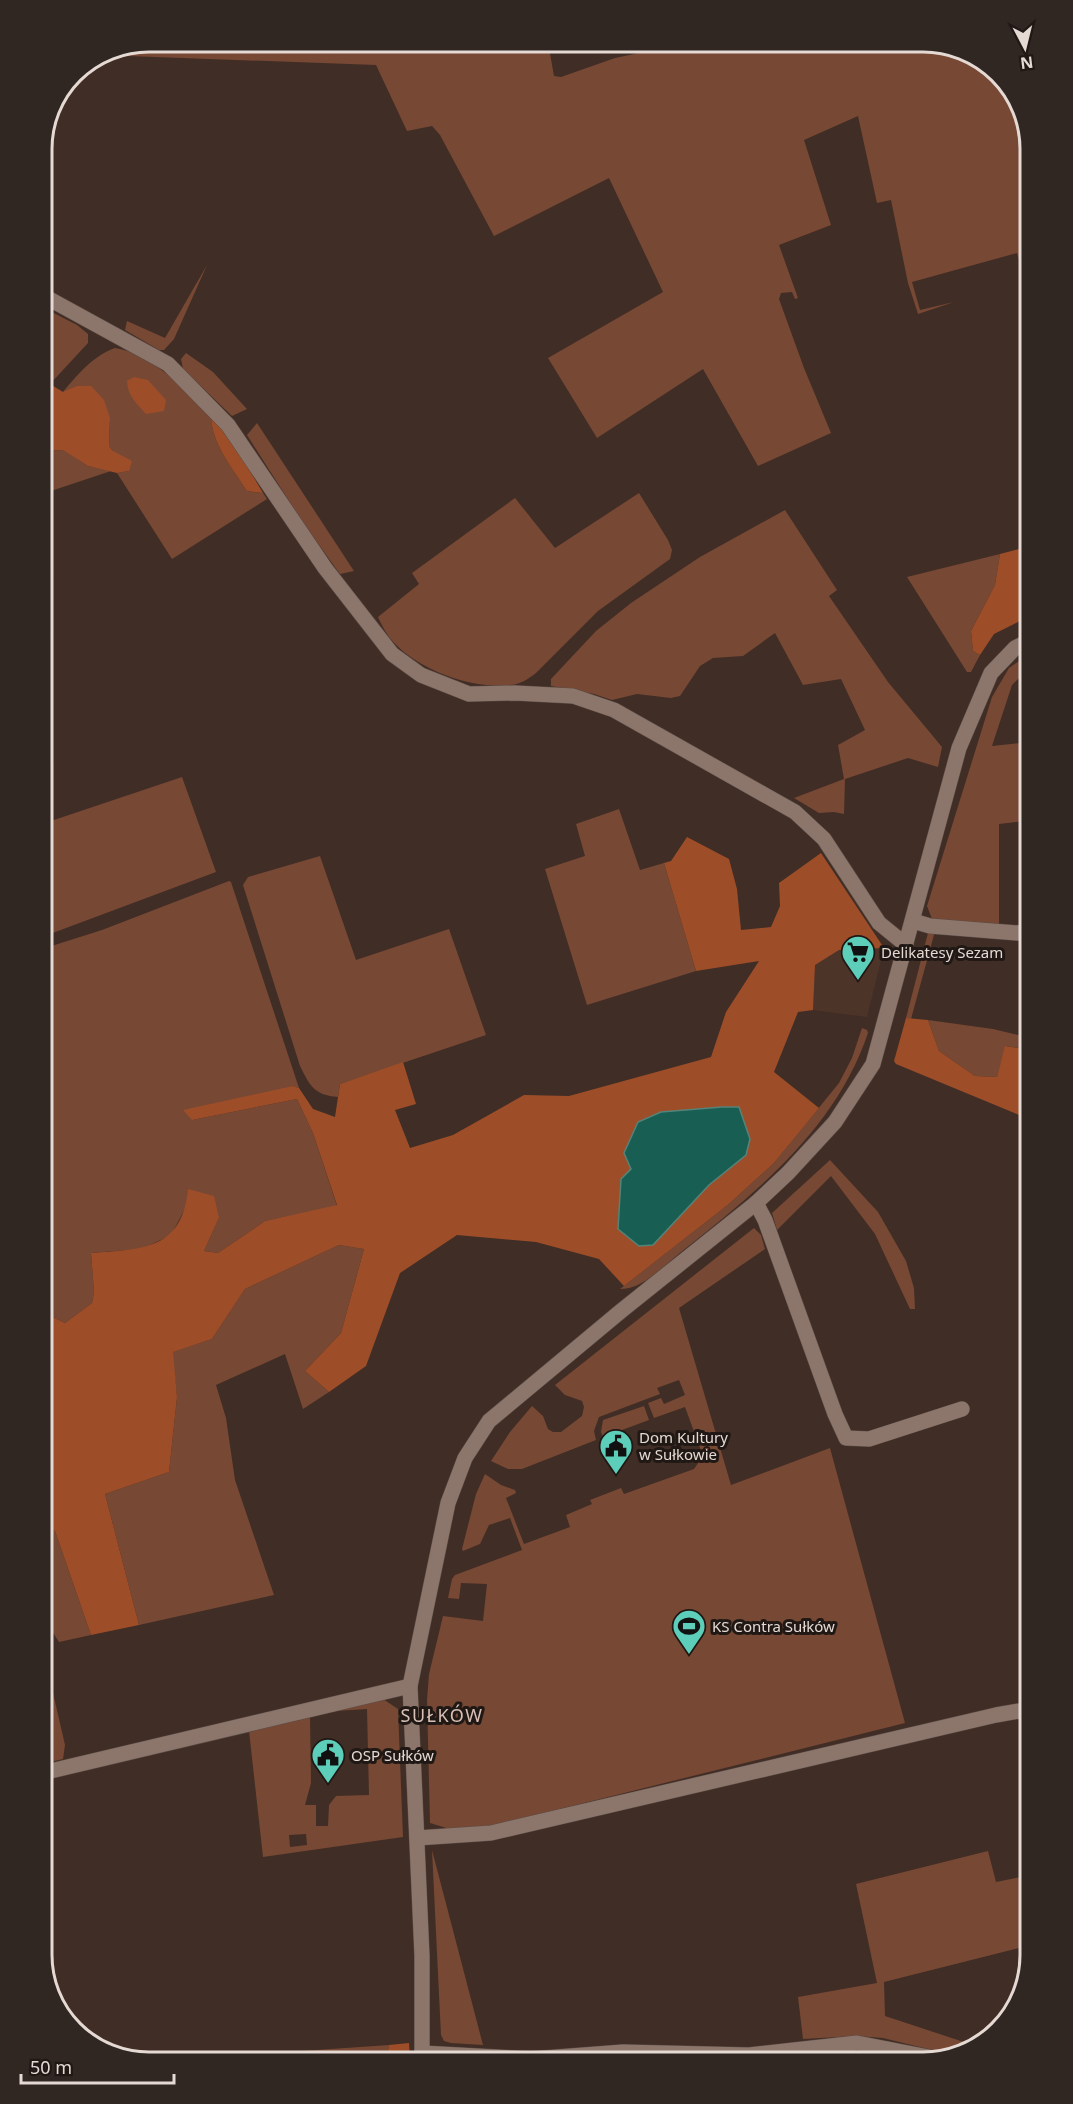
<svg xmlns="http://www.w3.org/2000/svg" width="1073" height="2104" font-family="'Noto Sans',sans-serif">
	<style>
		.built { fill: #4d3429 }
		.green { fill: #774834; fill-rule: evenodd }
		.forest { fill: #9d4e29; fill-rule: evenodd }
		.water { fill: #185e52; stroke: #568379; stroke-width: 1.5 }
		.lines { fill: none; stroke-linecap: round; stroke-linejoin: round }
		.street-casing { stroke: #5b4c45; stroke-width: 16 }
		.secondary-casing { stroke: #5b4c45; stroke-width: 16 }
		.street { stroke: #8c766c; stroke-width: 15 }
		.secondary { stroke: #8c766c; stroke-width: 15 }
		.labels { text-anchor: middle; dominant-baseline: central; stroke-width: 6; stroke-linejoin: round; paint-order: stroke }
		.poi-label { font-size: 15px; fill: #e5d9d3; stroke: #201814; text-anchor: start }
		.quarter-label { font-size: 18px; letter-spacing: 1.5px; fill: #d8c0b6; stroke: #201814 }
		.rim { fill: none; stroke: #e5d9d3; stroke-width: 3 }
	</style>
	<rect width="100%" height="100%" fill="#402d25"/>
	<path class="built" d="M884,948l-17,69 -54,-7 2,-45 24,-15z"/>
	<g class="green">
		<path d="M149,42h399l6,34 7,1 54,-19 67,-14v-2h249l58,22 24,31 18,80v101l-6,2 -8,-25 -105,29 8,28 34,-8 -36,12 -10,-31 -17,-83 -14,3 -19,-87 -54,24 27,85 -52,20 19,53 -3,1 -3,-7 -11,1 -2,6 25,69 27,65 -73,33 -55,-97 -106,69 -49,-80 115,-66 -54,-114 -115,58 -54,-101 -8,-9 -25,5 -31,-66 -275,-10 8,-5z"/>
		<path d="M207,265l-33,74 -10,11h-5l-34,-20 2,-9 38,17z"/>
		<path d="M42,307l35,18 11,9v9l-38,41 -8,4z"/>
		<path d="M115,348c39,6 69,42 96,67 0,28 21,53 36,76l16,2 4,6 -95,60 -55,-86 12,-2 -20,-25 1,-28 -47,-26c14,-17 31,-37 52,-44z"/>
		<path d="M186,353l27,19 34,37 -15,7 -49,-47 -2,-10z"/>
		<path d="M257,423l97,148 -14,3 -37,-51 -56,-88z"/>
		<path d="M64,450l24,16 23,5 -69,23v-43z"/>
		<path d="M639,493l29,47 4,10 -2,9 -72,52 -62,62c-8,6 -15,11 -25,12 -39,5 -97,-16 -122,-48 -4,-6 -8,-13 -11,-20l41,-33 -7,-11 103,-75 40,50z"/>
		<path d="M785,510l52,80 -8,6 59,86 54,65 -4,20 -30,-9 -63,21 -1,35 -10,-2 -15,1 -25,-15 50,-19 -6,-34 27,-15 -24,-51 -38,6 -28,-52 -32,23 -30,2 -13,8 -20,30 -9,2 -34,-4 -25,6 -18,-6 -43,-8v-7l45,-48 35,-28 69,-46z"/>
		<path d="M1000,554l-5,31 -24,46 2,20 7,4 -9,17h-4l-60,-95z"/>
		<path d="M1031,653v13l-19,19 -20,61 39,-4v78l-32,4v101l-67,-6 -5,-13 65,-209 17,-29z"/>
		<path d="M182,777l34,95 -174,65v-113z"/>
		<path d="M619,809l21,61 24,-7 32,108 -109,34 -42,-136 40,-13 -9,-32z"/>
		<path d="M320,856l36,104 93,-31 37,106 -146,49 -2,13c-24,-2 -28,-11 -38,-31l-57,-181 5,-8z"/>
		<path d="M229,881l2,1 68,206 -6,-2 -101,34 105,-21 16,34 24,73 -72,15 -47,32 -14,-2 15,-33 -33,-11 -15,28 -29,14 -51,4 3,39 -2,11 -27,20 -23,-11v-363l60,-19z"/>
		<path d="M935,931l-24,88 -5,-1 22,-85z"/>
		<path d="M928,1020l65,9 38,9v12l-25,-4 -9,31 -22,-1 -36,-25z"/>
		<path d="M862,1028l5,2 1,3c-32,95 -110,158 -187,219 -16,13 -39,38 -61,37l109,-85 45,-41 65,-80 13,-25z"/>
		<path d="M830,1160l48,52 28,49 8,27 1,21h-5l-35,-75 -44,-58 -54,54 -5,-17z"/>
		<path d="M754,1228l7,7 4,14 -86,59 52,177 99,-37 75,275 -413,103 -39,4 -23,-7 -3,-123 2,-26 14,-58 40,5 4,-37 -26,-1 -2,16 -11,-1 4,-19 3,-4 67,-25 -12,-32 -21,7 -9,19 -17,7 -1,-2 14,-55 9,-20 16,11 14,5 1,3 -10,5 18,46 46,-17 -4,-12 26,-11 -2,-4 31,-12 3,6 70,-25 9,-13 -18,-49 -31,11 -6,-15 13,-5 3,6 21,-9 -6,-15 -22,8 3,6 -61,23 -5,14 2,9 -74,29h-14l-17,-8 19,-29 22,-26 11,10 5,13 5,3h8l21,-16 2,-9 -2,-6 -17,-6 -10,-10z"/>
		<path d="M339,1245l25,4 -23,84 -36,38 24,21 -26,17 -18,-55 -69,31 10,33 9,62 39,115 -135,30 -34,-131 64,-22 8,-75 -5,-45 40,-13 33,-50z"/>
		<path d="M644,1406l5,14 -46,17 -2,-5 2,-12z"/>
		<path d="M42,1527l13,4 36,104 -32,7 -7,-11 -10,7z"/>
		<path d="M42,1645l23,100 -2,14 -21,5z"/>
		<path d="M383,1699l15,10 5,128 -140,20 -14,-126 61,-15 1,67 -6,22h11v21h12l1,-21 7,-9 33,-1 -2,-86 -32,2zM306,1834l1,11 -17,2 -1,-12z"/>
		<path d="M432,1850l51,195 -32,-2 -7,-2 -3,-6z"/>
		<path d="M988,1851l8,31 35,-7v70l-147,37 1,34 88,29 -16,-1 -17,8 -57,-14 -27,-2 -53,3 -5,-42 79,-14 -21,-99z"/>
		<path d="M389,2045l-3,17h-113v-9z"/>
		<path d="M849,2049l31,3 -12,10h-113z"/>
	</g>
	<g class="forest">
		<path d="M134,377l14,3 18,20 -2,11 -18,3c-10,-11 -18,-18 -19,-33z"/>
		<path d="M50,384l13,8 14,-6h14l13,14 6,18 -1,28 4,5 19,10 -3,10 -12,2 -29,-7 -25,-16 -21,1v-63z"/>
		<path d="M211,415l20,24 32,54 -16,-2c-15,-23 -36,-48 -36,-76z"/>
		<path d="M1031,546v73l-11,2 -26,13 -14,21 -7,-4 -2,-20 24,-46 5,-31z"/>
		<path d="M687,837l42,22 8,30 4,41 30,-3 9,-21 -1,-23 42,-30 63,95 -45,2 -24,15 -2,45 -15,2 -24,60 45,36 -45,55 -45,41 -105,82 -25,-27 -63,-17 -79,-7 -57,38 -34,93 -37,26 -24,-21 36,-38 23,-84 -25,-4 -94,44 -33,50 -39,13 4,45 -8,75 -64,22 34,131 -48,10 -36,-104 -13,-4v-215l23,11 27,-20 2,-11 -3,-39c50,-4 91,-2 97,-64l26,7 5,22 -15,33 14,2 47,-32 72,-16 -24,-72 -16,-34 -105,21 -9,-10 110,-24 6,2 14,21 22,8 5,-33 63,-22 13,42 -21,6 15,38 43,-13 71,-40 45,1 142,-39 15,-45 33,-51 -63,10 -32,-108 7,-2zM722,1107h17l5,16 2,32 -37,30 -88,-6 10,-10 30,-57z"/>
		<path d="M906,1018l22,2 11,31 36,25 22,1 8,-31 26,4v70l-135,-56 -2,-3z"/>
		<path d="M409,2043l1,19h-24l3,-17z"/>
	</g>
	<path class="water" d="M722,1107h17l11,32 -4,16 -37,30 -56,60 -14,1 -21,-17 3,-50 10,-10 -7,-16 14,-31 23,-10z"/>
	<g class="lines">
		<defs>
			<g id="street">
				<path d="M42,295l126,69 60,61 97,143 67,86 29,21 48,19 46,-1 58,3 41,14 181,102 29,27 55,84 27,22"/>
				<path d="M913,921l17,5 87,7 14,-2"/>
				<path d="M756,1203l9,17 70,194 11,24 23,1 93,-30"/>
				<path d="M42,1773l368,-87"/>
				<path d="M417,1838l74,-5 505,-118 35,-6"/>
				<path d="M422,2053l109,6 92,-7 126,3 108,-12 82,16"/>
			</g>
			<path id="secondary" d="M422,2062v-106l-12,-270 38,-183 17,-45 24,-37 132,-110 135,-108 32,-30 47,-51 38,-58 86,-316 32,-75 24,-25 16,-8"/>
		</defs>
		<use href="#street" class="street-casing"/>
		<use href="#secondary" class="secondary-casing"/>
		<use href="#street" class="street"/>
		<use href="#secondary" class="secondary"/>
	</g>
	<defs>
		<symbol id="supermarket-pin" viewBox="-11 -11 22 30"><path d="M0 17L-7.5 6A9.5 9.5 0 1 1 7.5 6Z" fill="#5dceb9" stroke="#201814"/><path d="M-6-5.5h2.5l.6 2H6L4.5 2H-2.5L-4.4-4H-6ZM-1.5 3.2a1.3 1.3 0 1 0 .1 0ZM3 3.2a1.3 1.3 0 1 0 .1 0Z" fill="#111"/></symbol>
		<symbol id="civic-pin" viewBox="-11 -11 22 30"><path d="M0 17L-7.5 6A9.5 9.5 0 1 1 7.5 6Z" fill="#5dceb9" stroke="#201814"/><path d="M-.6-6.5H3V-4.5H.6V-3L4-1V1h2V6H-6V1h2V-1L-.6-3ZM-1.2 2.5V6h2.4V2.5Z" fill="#111"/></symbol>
		<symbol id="stadium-pin" viewBox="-11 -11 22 30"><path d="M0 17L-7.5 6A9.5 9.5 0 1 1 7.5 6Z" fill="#5dceb9" stroke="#201814"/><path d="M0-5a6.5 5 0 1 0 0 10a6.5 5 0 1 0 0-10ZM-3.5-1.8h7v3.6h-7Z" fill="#111"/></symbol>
	</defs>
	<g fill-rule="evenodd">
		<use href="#supermarket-pin" x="839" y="933" width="38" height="52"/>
		<use href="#civic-pin" x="597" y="1427" width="38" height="52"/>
		<use href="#stadium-pin" x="670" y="1607" width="38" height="52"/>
		<use href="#civic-pin" x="309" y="1736" width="38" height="52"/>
	</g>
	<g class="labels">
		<g class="poi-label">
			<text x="881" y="952">Delikatesy Sezam</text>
			<text x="639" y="1437">Dom Kultury<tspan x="639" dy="17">w Sułkowie</tspan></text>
			<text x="712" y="1626">KS Contra Sułków</text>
			<text x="351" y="1755">OSP Sułków</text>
		</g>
		<g class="quarter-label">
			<text x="442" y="1715">SUŁKÓW</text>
		</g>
	</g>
	<path d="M0 0H1073V2104H0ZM149 52H923A97 97 0 0 1 1020 149V1955A97 97 0 0 1 923 2052H149A97 97 0 0 1 52 1955V149A97 97 0 0 1 149 52Z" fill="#302723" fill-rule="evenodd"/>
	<path class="rim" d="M149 52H923A97 97 0 0 1 1020 149V1955A97 97 0 0 1 923 2052H149A97 97 0 0 1 52 1955V149A97 97 0 0 1 149 52Z"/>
	<g transform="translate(1025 48) rotate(173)" stroke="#201814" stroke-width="4.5" paint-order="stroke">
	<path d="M0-4.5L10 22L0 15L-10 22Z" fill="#e5d9d3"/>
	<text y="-9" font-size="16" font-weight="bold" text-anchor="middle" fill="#e5d9d3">N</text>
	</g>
	<path d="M21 2074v9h153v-9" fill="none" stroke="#e5d9d3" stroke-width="3"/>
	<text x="30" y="2074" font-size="18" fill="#e5d9d3" stroke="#201814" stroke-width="4.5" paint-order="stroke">50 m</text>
</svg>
